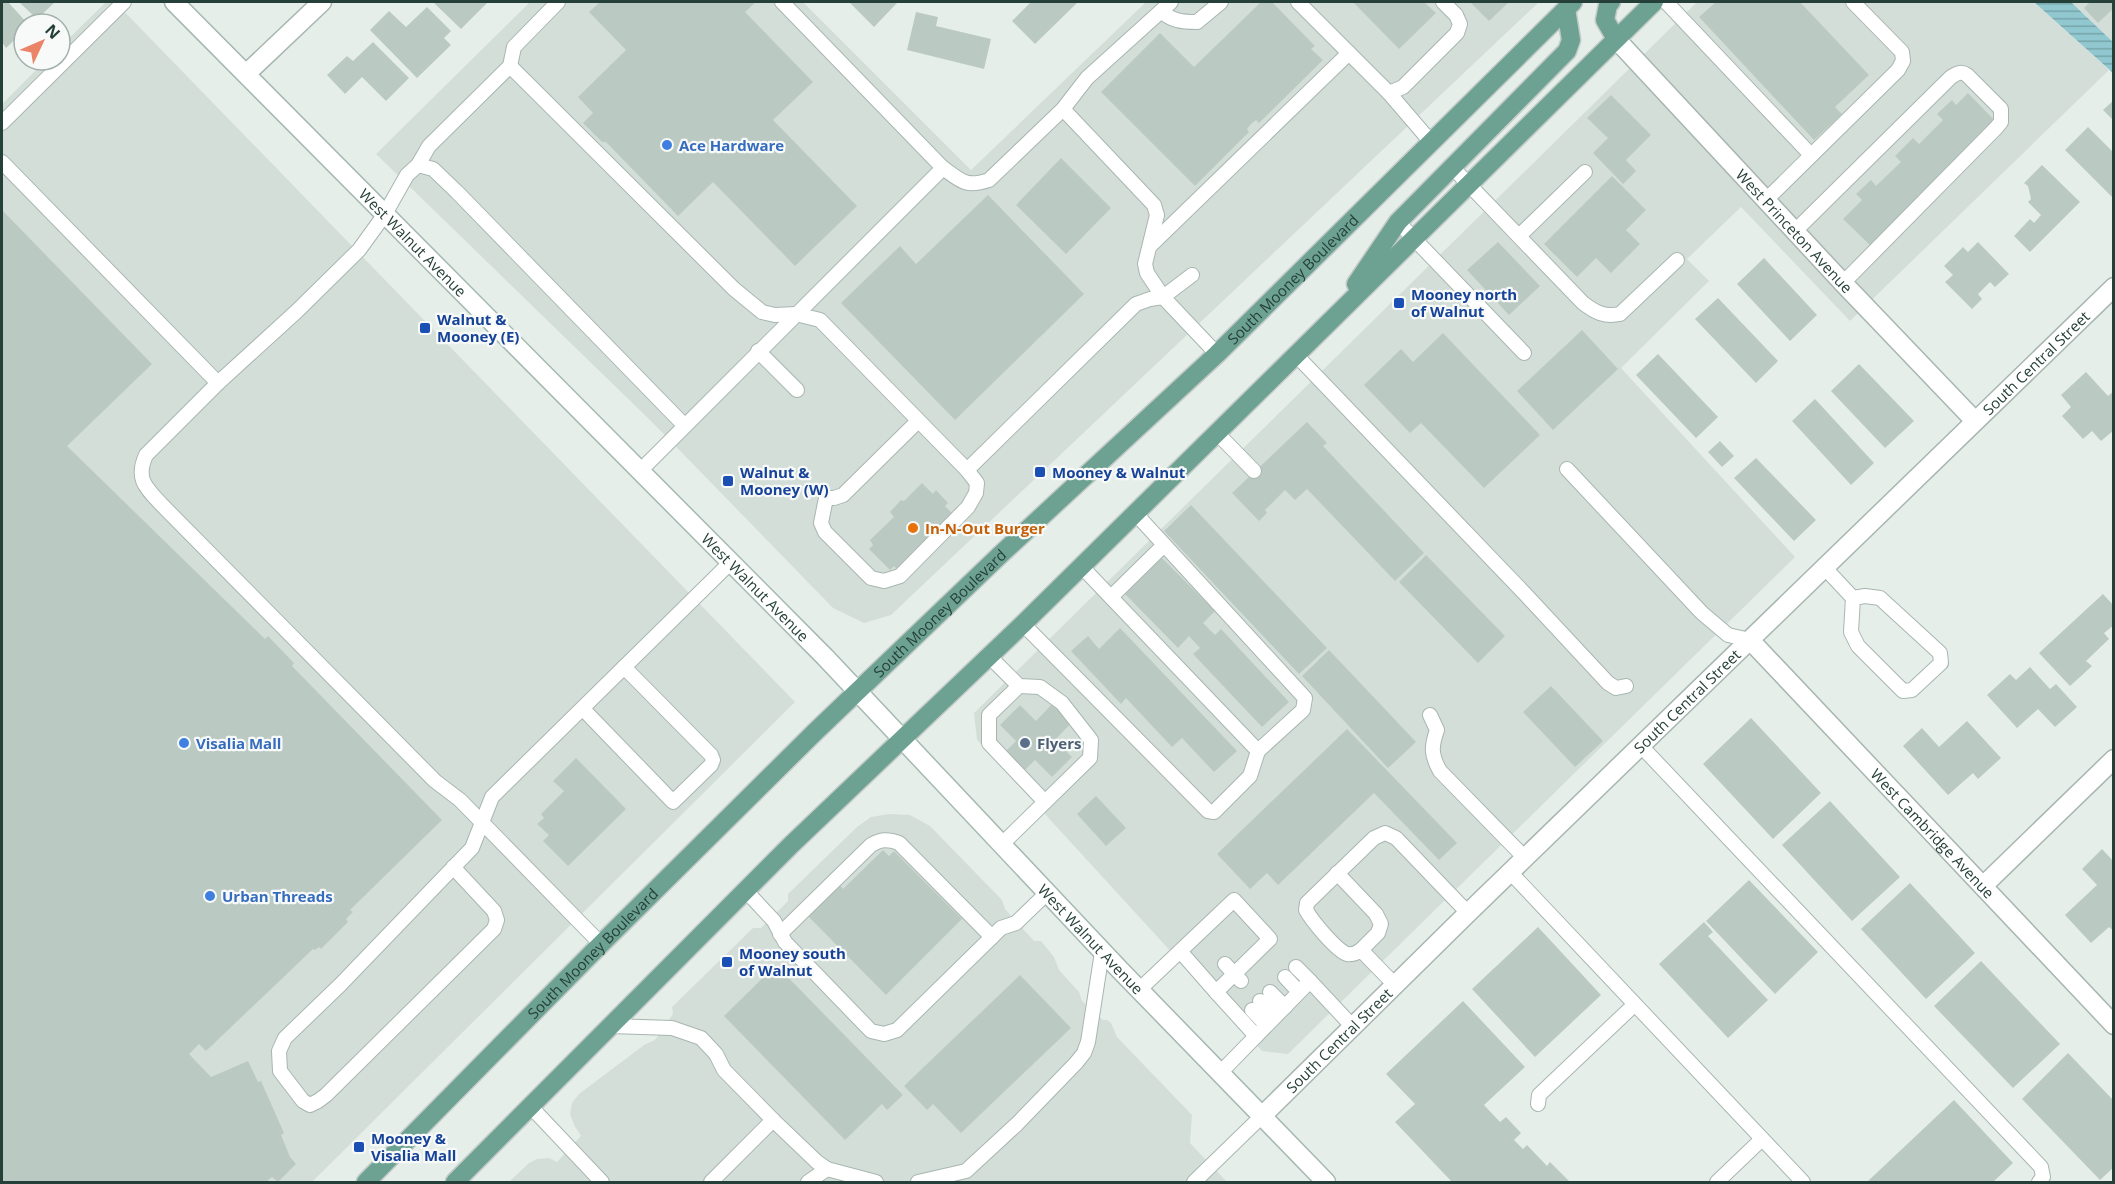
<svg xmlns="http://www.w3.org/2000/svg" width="2115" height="1184" font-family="'Open Sans',sans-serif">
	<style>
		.built { fill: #d4ded9 }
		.water { fill: url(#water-rules) }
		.building { fill: #bbc9c3 }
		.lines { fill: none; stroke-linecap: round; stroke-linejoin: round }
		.service-casing { stroke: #a8b6b1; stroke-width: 16 }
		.minor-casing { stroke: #a8b6b1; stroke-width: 21 }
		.secondary-casing { stroke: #a5b9b2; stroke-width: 21 }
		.primary-casing { stroke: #c2cac7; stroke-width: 21 }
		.service { stroke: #fff; stroke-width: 14 }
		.minor { stroke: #fff; stroke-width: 18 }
		.secondary { stroke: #fff; stroke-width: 18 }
		.primary { stroke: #6da192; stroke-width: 18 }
		.shop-dot { fill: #3f7fe0; stroke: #f7faf8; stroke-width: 2 }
		.transit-dot { fill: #1a4fb4; stroke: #f7faf8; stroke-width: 2 }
		.food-dot { fill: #e8710a; stroke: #f7faf8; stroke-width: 2 }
		.service-dot { fill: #5c6f8a; stroke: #f7faf8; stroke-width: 2 }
		.labels { text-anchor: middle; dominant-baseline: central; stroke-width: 4.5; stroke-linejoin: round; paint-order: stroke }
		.shop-label { font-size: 15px; font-weight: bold; fill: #366cbe; stroke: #f7faf8; text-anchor: start }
		.street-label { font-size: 15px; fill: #254038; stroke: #f7faf8 }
		.transit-label { font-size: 15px; font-weight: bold; fill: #164399; stroke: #f7faf8; text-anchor: start }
		.food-label { font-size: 15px; font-weight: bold; fill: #c56008; stroke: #f7faf8; text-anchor: start }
		.service-label { font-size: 15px; font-weight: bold; fill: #4e5e75; stroke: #f7faf8; text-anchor: start }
	</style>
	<defs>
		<pattern id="water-rules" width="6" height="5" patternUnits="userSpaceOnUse" patternTransform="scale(1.5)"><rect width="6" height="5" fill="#91c8d0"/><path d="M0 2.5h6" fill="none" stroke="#76a4aa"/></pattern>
	</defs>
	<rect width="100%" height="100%" fill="#e6eeea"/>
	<g class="built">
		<path d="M106,2h9l680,700 -483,480h-310v-1078l44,-44h14v-13z"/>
		<path d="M530,2h273l168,168 175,-168h393l-648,613 -27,8 -31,-15 -180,-185 -277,-269z"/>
		<path d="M1697,2h337l75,68 -259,251 -109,-114 -54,52 22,22 -88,87 174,189 -507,497 -26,-3 -285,-311 -3,-27z"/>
		<path d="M2071,2h42v40l-33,-32z"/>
		<path d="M889,814l21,1 20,11 72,74 3,9 29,32h7l13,16 5,13 20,22 3,9 21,19h4l4,3 6,14 75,78 -2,28 37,39h-718l20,-19 8,-4 12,-1 8,4 24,-26 -7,-11 -4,-11 2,-11 7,-9 65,-49 11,-5 18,-26 -1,-7 81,-79h8l27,-27v-7l69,-67 14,-10z"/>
	</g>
	<path class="water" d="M2034,2h37l42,40v31z"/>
	<g class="building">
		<path d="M2,2h6l20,22h-4v7l-18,17 -4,-6z"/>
		<path d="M19,2h36l-18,17z"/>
		<path d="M433,2h55l-27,27z"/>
		<path d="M600,2h156l-11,10 68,70 -40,38 84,86 -62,60 -82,-84 -35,34 -72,-74h-4l-19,-19 10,-10 -15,-16 48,-47 -37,-38z"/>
		<path d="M849,2h46l2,1 -23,24z"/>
		<path d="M1031,2h47l-43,42 -23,-23z"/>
		<path d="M1261,2h11l43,44 -4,3 12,11 -64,63 -3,-3 -5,4 -4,5 2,3 -54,54 -94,-94 59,-59 34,34z"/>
		<path d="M1353,2h71l12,11 -37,36z"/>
		<path d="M1470,2h39l-20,19z"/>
		<path d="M1716,2h84l69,73 -34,32 7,7 -28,26 -115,-123z"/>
		<path d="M2090,2h24v6l-16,15 -14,-15z"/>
		<path d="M427,7l24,24 -7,7 7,7 -34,33 -47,-48 19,-19 17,16z"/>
		<path d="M916,12l22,5 -2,9 55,13 -7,30 -77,-19z"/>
		<path d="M373,42l36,36 -23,23 -24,-24 -17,17 -18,-19 20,-19 6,5z"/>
		<path d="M1968,93l28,29 -125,124 -28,-27 19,-19 -6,-6 15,-14 5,6 25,-24 -6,-6 18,-18 6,6 24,-24 -6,-6 15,-14 4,5z"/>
		<path d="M1611,95l40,40 -25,25 10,11 -13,13 -30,-31 15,-15 -21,-20z"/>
		<path d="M2114,100v21l-11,-11z"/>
		<path d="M2088,127l26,26v46l-49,-49z"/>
		<path d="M1061,158l50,50 -45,46 -50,-49z"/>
		<path d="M2042,165l38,37 -50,50 -16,-16 16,-17 4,4 7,-8 -13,-13 3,-3 -3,-13 -4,-3z"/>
		<path d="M1612,176l34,34 -20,20 14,14 -29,29 -15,-15 -19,19 -33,-33z"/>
		<path d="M988,195l96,99 -129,126 -114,-117 59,-57 16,18z"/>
		<path d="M2,210l150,154 -85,82 198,193 3,-3 26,27 -2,3 150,154 -92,90 3,2 -7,7 2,3 -27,27 -2,-2 -4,3 -2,-1 -107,102 -7,-7 -10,10 22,23 37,-16 10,21 3,-1 23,52 -3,2 9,22 6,7 -18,18 -6,-5 -6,5h-264z"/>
		<path d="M1498,242l42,44 -31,29 -42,-45z"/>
		<path d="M1978,242l31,32 -14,13 -5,-5 -12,12 4,5 -10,10 -27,-27 8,-7 -9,-9 19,-19 5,5z"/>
		<path d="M1764,258l53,57 -27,26 -53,-57z"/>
		<path d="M1718,298l60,63 -22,22 -61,-64z"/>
		<path d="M1582,330l36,39 -65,61 -36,-39z"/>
		<path d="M1443,333l97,102 -56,53 -63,-65 -11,10 -46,-48 37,-36 12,13z"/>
		<path d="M1658,354l60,63 -22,21 -60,-63z"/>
		<path d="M1859,364l55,57 -29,27 -54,-57z"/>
		<path d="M2086,372l22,24 6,-5v39l-13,11 -9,-10 -9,8 -21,-23 9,-9 -10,-12z"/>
		<path d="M1815,399l59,64 -23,22 -59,-64z"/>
		<path d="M1307,422l20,21 -4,3 101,107 -29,28 -88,-92 -12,11 -10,-10 -20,20 2,3 -8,8 -27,-28z"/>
		<path d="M1720,441l14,15 -12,11 -14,-15z"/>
		<path d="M1756,458l60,62 -22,21 -60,-63z"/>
		<path d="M922,483l11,11 3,-4 12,13 -3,3 10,10 -54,58 -7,-8 -4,4 -21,-21 4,-4 -3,-5 24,-23 -4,-5 11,-12 3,1z"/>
		<path d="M1191,505l136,143 -28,26 -135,-143z"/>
		<path d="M1426,555l79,81 -27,27 -79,-81z"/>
		<path d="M1162,558l53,53 -12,12 12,12 6,-6 68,73 -27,25 -69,-73 7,-6 -11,-12 -11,12 -53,-54z"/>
		<path d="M2103,594l11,12v19l-10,8 5,6 -23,22 6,5 -22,20 -31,-33z"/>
		<path d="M1120,628l117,123 -23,21 -32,-34 -10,9 -46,-49 -5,6 -50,-53 17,-15 11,13z"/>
		<path d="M1329,650l87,92 -28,26 -86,-92z"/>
		<path d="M2030,667l20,22 6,-5 21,23 -22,20 -17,-18 -21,19 -30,-33 23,-21 6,6z"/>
		<path d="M1551,686l52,55 -28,26 -52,-55z"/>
		<path d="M1054,702l19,19 -18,19 17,17 -20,20 -17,-17 -18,18 -19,-19 18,-18 -16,-16 20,-20 16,16z"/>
		<path d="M1751,718l70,75 -48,46 -70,-75z"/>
		<path d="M1967,721l34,37 -23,21 -5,-6 -25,22 -45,-49 19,-18 17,19z"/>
		<path d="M1347,729l110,114 -18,17 -65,-67 -96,92 -11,-12 -17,16 -33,-35z"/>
		<path d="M576,758l50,51 -58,57 -25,-25 6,-6 -12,-11 7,-6 -3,-4 23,-23 -11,-10z"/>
		<path d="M1096,796l30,32 -20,18 -29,-32z"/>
		<path d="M1830,801l70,76 -48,44 -70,-76z"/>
		<path d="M2102,849l12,13v69l-5,-4 -18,16 -26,-28 32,-30 -15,-16z"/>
		<path d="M883,850l6,6 5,-5 68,68 -76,76 -78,-79 32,-31 3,4z"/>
		<path d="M1749,880l69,72 -43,42 -69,-73z"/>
		<path d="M1910,883l65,70 -49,46 -65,-70z"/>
		<path d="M1704,922l9,10 -5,4 60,64 -40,38 -69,-74z"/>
		<path d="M1538,927l63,68 -66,62 -63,-68z"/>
		<path d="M1981,961l79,83 -47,44 -79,-82z"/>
		<path d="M776,965l127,130 -16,15 -5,-6 -37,36 -121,-124z"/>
		<path d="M1020,975l51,53 -110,105 -28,-29 -6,6 -23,-24z"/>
		<path d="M1463,1001l62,66 -41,38 16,17 6,-5 15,16 -7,7 9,9 4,-4 20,21 3,-4 20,20h-118l-57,-60 20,-18 -29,-30z"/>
		<path d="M2068,1053l46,48v66l-14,13 -78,-81z"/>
		<path d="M1954,1100l59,63 -20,19h-126z"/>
	</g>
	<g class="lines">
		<defs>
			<g id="service">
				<path d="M558,2l-44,45 -4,19 -81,80 -11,19 -11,10 -22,39 -26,36 -62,61 -79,72 -72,72c-11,24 0,33 16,50l273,276 25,19 141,144"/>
				<path d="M782,2l161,166c18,13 23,20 46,12l74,-71 24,-31 84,-76"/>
				<path d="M1298,2l91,91 42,49"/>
				<path d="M1666,2l145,153"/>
				<path d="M1161,11c11,10 21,11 36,11l24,-20"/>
				<path d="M510,66l224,223 28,23 13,3 21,-1 24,6 147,150 10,13 -1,10 -8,14 -68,69 -16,5 -13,-3 -46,-46 -4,-9 5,-25h8l9,-3 75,-74"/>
				<path d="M1389,93l14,-6 54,-54 3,-9 -4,-9 -13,-13"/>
				<path d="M1063,109l91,96 3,10 -12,49 2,9 16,24 54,57"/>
				<path d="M2,123l122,-121"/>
				<path d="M2,162l216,221"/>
				<path d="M418,165l15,4 24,23 227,233"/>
				<path d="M1453,168l130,135c13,10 22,14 37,11l57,-54"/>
				<path d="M1766,200l132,-130 5,-9 -1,-9 -49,-50"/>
				<path d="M1398,222l126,131"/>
				<path d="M1795,231l156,-154c6,-4 10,-6 16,-2l34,34v13l-5,6 -153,155"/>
				<path d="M1519,236l66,-64"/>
				<path d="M1150,246l199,-193"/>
				<path d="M758,351l39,39"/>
				<path d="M1296,355l231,241 81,87 8,5 10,-2"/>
				<path d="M1217,433l37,38"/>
				<path d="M1567,469l135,144 26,22 22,5"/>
				<path d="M641,470l302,-302"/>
				<path d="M967,470l169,-166 14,-5 13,-2 29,-22"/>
				<path d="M1081,566l177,185"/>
				<path d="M1824,567l29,31 -2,34 7,14 45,45 9,-1 29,-27 -1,-10 -60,-55 -15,-2 -12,2"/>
				<path d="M1111,597l53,-52"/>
				<path d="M1023,624l185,187 6,1 36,-36 8,-25 45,-41 2,-12 -170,-185"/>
				<path d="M989,656l30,30 21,1 22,16 29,37 -1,18 -89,87"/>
				<path d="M1019,686l-30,29v28l56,59"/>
				<path d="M583,709l90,93 38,-37 2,-5 -2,-5 -87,-88"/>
				<path d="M1430,715l7,15c-6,17 -6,25 3,41l85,87"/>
				<path d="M1641,746l400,421 2,10 -4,5"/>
				<path d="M453,867l41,44 3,9 -3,9 -168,166 -8,6 -8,4 -7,-4 -23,-30 -1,-20 6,-13 55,-53 132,-137 20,-51 239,-235"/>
				<path d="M1510,872l293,310"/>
				<path d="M1337,873l39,41 5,10 -3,9 -17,17"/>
				<path d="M746,891l28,30 11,21 86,89 13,3 13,-4 95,-93 9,-9 15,-5 31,-30"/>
				<path d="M780,934l91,-89c10,-6 17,-6 28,-2l93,94"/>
				<path d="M1225,964l16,17"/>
				<path d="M1296,967l14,14"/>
				<path d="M1285,977l14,15"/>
				<path d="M1395,985l-34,-35c-4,3 -8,5 -14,4 -11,-4 -35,-33 -41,-44l1,-7 67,-65 11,-5 11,5 72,75"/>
				<path d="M1139,990l95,-90 36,39 -54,53 -36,-41"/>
				<path d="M1216,992l40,44"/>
				<path d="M1270,992l15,15"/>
				<path d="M1260,1001l15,15"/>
				<path d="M1252,1010l14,15"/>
				<path d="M611,1026l61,2 29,10 15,16 8,16 49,50 44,42 10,7"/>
				<path d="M1220,1073l90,-92 43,46"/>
				<path d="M1538,1104l1,-9 95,-90"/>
				<path d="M531,1107l71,75"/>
				<path d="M711,1182l62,-62"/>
				<path d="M808,1182l19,-13 49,13"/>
				<path d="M918,1182l48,-11 51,-47 59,-61 8,-10 4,-11 14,-90"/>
				<path d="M1194,1182l68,-66"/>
				<path d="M1717,1182l45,-43"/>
			</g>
			<g id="minor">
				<path id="s1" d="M1616,39l227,244 132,138"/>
				<path d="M246,74l76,-72"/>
				<path id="s2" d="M1750,640l364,385"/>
				<path d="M1983,886l131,-127"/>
				<path id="s3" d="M1262,1116l206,-203 646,-626"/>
			</g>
			<g id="secondary">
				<path id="s4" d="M174,2l651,655 295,313 206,212"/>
			</g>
			<g id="primary">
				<path d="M1611,2l-3,3 -3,15 11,19"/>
				<path d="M1356,284l42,-62 169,-171 4,-11 -5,-31"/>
				<path id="s5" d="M366,1182l235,-238 214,-212 185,-177 217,-201 356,-352"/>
				<path d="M455,1182l336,-337 232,-221 631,-622"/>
			</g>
		</defs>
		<use href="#service" class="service-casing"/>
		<use href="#minor" class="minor-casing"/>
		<use href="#secondary" class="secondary-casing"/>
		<use href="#primary" class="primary-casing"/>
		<use href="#service" class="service"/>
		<use href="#minor" class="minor"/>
		<use href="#secondary" class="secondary"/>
		<use href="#primary" class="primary"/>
	</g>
	<g class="shop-dot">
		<circle cx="667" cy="145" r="6"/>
		<circle cx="184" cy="743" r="6"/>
		<circle cx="210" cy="896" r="6"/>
	</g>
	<g class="transit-dot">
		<rect x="1393" y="297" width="12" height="12" rx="3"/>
		<rect x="419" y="322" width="12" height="12" rx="3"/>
		<rect x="1034" y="466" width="12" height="12" rx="3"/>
		<rect x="722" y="475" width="12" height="12" rx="3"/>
		<rect x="721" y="956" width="12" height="12" rx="3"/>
		<rect x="353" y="1141" width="12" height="12" rx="3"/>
	</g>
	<circle class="food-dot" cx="913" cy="528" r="6"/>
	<circle class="service-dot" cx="1025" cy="743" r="6"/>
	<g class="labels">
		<g class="shop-label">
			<text x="679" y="145">Ace Hardware</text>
			<text x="196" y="743">Visalia Mall</text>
			<text x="222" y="896">Urban Threads</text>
		</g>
		<g class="street-label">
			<text stroke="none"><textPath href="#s1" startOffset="262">West Princeton Avenue</textPath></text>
			<text stroke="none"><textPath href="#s4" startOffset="339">West Walnut Avenue</textPath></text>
			<text stroke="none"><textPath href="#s5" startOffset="1294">South Mooney Boulevard</textPath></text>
			<text stroke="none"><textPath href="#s3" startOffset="1080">South Central Street</textPath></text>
			<text stroke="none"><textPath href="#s4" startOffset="825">West Walnut Avenue</textPath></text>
			<text stroke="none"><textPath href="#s5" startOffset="808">South Mooney Boulevard</textPath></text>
			<text stroke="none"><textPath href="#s3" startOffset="594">South Central Street</textPath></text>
			<text stroke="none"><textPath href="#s2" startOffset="266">West Cambridge Avenue</textPath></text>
			<text stroke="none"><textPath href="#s4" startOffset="1311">West Walnut Avenue</textPath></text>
			<text stroke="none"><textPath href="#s5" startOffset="322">South Mooney Boulevard</textPath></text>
			<text stroke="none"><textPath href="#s3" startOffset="108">South Central Street</textPath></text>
		</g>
		<g class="transit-label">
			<text x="1411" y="294">Mooney north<tspan x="1411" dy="17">of Walnut</tspan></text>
			<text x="437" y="319">Walnut &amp;<tspan x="437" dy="17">Mooney (E)</tspan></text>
			<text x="740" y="472">Walnut &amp;<tspan x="740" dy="17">Mooney (W)</tspan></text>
			<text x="1052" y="472">Mooney &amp; Walnut</text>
			<text x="739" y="953">Mooney south<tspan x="739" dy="17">of Walnut</tspan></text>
			<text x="371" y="1138">Mooney &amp;<tspan x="371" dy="17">Visalia Mall</tspan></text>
		</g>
		<g class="food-label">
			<text x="925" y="528">In-N-Out Burger</text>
		</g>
		<g class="service-label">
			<text x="1037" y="743">Flyers</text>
		</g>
	</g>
	<rect width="2115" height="1184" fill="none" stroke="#254038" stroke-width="6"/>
	<g transform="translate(42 42) rotate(46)"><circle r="28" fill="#f7faf8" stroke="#a3b0ab" stroke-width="1.5"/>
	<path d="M0-4.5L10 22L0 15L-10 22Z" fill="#eb8467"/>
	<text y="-9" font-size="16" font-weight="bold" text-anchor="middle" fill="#254038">N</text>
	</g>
</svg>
